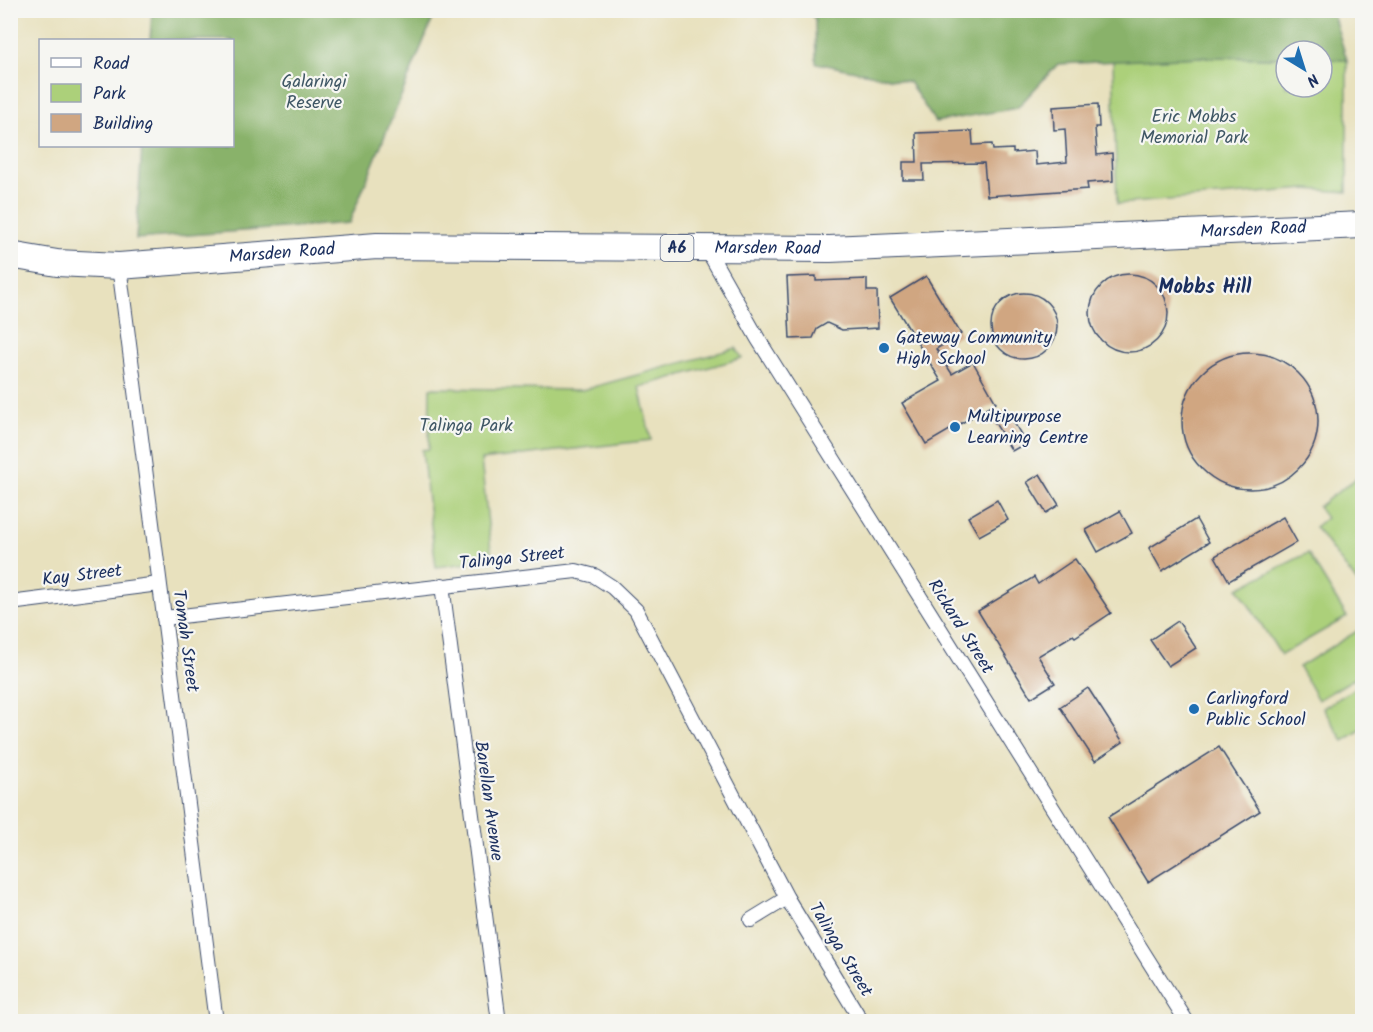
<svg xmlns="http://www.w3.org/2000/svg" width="1373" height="1032" font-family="Kalam,sans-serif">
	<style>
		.green { fill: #acd07a; stroke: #64806c; stroke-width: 1.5 }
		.forest { fill: #89b26a; stroke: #527064; stroke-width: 1.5 }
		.building { fill: #d0a681 }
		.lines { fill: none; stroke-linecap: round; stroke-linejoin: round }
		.street-casing { stroke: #3a4a6c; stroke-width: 16 }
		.highway-casing { stroke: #3a4a6c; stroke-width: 28 }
		.street { stroke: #fff; stroke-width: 14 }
		.highway { stroke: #fff; stroke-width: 26 }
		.poi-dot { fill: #1f6fb2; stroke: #f6f6f2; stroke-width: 2 }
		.labels { text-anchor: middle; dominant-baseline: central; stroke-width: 4.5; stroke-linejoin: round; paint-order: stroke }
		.shield { fill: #f6f6f2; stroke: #5d6b8a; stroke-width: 1.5 }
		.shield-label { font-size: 16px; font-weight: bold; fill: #1b2f5e }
		.park-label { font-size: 18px; fill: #3f5765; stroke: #f6f6f2 }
		.street-label { font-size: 18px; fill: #1b2f5e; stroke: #f6f6f2 }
		.poi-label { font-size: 18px; fill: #1b2f5e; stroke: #f6f6f2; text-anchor: start }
		.neighbourhood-label { font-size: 20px; font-weight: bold; fill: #1b2f5e; stroke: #f6f6f2 }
	</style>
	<rect width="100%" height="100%" fill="#f6f6f2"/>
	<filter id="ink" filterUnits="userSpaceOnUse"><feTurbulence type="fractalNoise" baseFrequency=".0167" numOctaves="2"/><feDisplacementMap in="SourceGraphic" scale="12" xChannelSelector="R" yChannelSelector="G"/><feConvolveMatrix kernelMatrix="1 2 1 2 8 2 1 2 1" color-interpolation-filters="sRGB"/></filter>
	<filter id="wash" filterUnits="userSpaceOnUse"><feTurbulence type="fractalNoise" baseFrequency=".008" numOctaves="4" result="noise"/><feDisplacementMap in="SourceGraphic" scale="24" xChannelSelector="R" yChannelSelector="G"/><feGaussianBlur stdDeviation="1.35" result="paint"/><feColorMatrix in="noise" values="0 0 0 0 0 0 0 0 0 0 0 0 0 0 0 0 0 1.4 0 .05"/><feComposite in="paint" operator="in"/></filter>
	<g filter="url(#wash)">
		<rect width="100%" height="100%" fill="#e8e1be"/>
		<g class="green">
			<path d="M1200,57l86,1v29h36v-28l25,1v132l-40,-3 -190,15 -4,-144z"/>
			<path d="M736,348l6,10 -103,29 12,53 -170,20 11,100 -56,7 -14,-117 7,-1 1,-61 152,2z"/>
			<path d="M1362,474v115l-47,-62 11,-9 -8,-11z"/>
			<path d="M1308,553l39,64 -66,38 -43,-67z"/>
			<path d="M1362,628v46l-44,26 -19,-33z"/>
			<path d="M1362,684v45l-19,12 -20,-33z"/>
		</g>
		<g class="forest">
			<path d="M1267,10l65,1 15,49 -25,-1v-8h-36v7l-86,-1 -142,7 -41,44 -82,14 -26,-40 -93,-19 -1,-44 -8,-8z"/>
			<path d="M152,11h284l-87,212 -213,16 6,-93h90v-106h-82z"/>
		</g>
		<g id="blocks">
			<g class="building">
				<path d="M1098,104l1,23h-4l2,28 15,-2 1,28 -26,2 1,6 -101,7 -3,-33 -61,1 1,16h-21v-18h14l-1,-29 56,-2 1,14 19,-1 1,6 20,-1v4l22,-2 1,14 31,-3 -2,-33 -11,1 -1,-23z"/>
				<circle cx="1129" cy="313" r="39"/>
				<path d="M816,276v5l51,-2v12h10l1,37 -36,2 -15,-7 -10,6 -4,9 -23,1 -3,-62z"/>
				<path d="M926,276l35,58 -25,15 16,25 21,-12 23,41 -70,41 -24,-41 39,-22 -51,-83z"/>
				<circle cx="1024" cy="326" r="33"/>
				<circle cx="1250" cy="421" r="68"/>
				<path d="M1006,409l20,34 -14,8 -20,-33z"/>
				<path d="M1040,474l19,31 -13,8 -19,-31z"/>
				<path d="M997,500l11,20 -29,16 -11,-19z"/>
				<path d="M1120,511l12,22 -34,19 -12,-22z"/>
				<path d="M1283,517l14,25 -68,39 -14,-25z"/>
				<path d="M1196,519l13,23 -47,29 -13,-23z"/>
				<path d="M1075,559l36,54 -36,24 -2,-2 -35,21 17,27 -24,15 -53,-87 56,-34 4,7z"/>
				<path d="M1178,621l18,27 -28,18 -18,-26z"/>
				<path d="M1088,688l35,54 -28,19 -35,-54z"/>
				<path d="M1219,747l41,64 -112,71 -40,-65z"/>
			</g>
		</g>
	</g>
	<g filter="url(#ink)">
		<use href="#blocks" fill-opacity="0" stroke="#3a4a6c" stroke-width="1.5"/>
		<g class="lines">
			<defs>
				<g id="street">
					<path d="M707,249l51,90 429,683"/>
					<path d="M119,266l97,756"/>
					<path d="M442,585l57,437"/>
					<path d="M10,603l149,-19"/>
					<path d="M164,618l412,-47 19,5 17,11 24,23 151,288 75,124"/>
					<path d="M751,920l36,-22"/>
				</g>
				<g id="highway">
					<path id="s1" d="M10,255l47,8 62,3 258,-20 453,3 532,-24"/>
				</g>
			</defs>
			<use href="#street" class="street-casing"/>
			<use href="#highway" class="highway-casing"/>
			<use href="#street" class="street"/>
			<use href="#highway" class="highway"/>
		</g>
	</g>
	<g class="poi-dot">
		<circle cx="884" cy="348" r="6"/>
		<circle cx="955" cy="427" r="6"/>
		<circle cx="1194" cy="709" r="6"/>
	</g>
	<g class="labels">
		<rect class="shield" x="660.5" y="235" width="33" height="26" rx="4.5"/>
		<g class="shield-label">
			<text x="677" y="248">A6</text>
		</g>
		<g class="park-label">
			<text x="314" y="82">Galaringi<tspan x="314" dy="21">Reserve</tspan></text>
			<text x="1194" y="117">Eric Mobbs<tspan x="1194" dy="21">Memorial Park</tspan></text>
			<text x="466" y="426">Talinga Park</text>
		</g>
		<g class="street-label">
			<text stroke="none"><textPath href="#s1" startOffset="1245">Marsden Road</textPath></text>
			<text stroke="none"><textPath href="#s1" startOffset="759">Marsden Road</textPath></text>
			<text stroke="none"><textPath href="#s1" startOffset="273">Marsden Road</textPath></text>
			<text transform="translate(512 559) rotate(-6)">Talinga Street</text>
			<text transform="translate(82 576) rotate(-7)">Kay Street</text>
			<text transform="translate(960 627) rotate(58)">Rickard Street</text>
			<text transform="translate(185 641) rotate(82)">Tomah Street</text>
			<text transform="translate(488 801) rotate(82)">Barellan Avenue</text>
			<text transform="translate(840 950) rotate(59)">Talinga Street</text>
		</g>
		<g class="poi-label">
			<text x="896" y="338">Gateway Community<tspan x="896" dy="21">High School</tspan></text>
			<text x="967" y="417">Multipurpose<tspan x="967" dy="21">Learning Centre</tspan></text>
			<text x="1206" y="699">Carlingford<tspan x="1206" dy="21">Public School</tspan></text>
		</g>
		<g class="neighbourhood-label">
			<text x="1205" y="288">Mobbs Hill</text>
		</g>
	</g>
	<rect width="1373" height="1032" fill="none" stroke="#f6f6f2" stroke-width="36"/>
	<rect x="39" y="39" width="195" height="108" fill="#f6f6f2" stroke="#9ea6b7" stroke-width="1.5"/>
	<rect x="51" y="58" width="30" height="9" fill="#ffffff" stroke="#9ea6b7" stroke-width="1.5"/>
	<text x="93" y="69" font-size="18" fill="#1b2f5e">Road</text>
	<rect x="51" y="84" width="30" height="18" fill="#acd07a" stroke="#9ea6b7" stroke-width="1.5"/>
	<text x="93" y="99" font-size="18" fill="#1b2f5e">Park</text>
	<rect x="51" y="114" width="30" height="18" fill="#d0a681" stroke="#9ea6b7" stroke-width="1.5"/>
	<text x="93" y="129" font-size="18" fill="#1b2f5e">Building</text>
	<g transform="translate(1304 69) rotate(142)"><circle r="28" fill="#f6f6f2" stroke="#9ea6b7" stroke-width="1.5"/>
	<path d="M0-4.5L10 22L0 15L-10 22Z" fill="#1f6fb2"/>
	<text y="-9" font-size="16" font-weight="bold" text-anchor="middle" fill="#1b2f5e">N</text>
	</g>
</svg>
